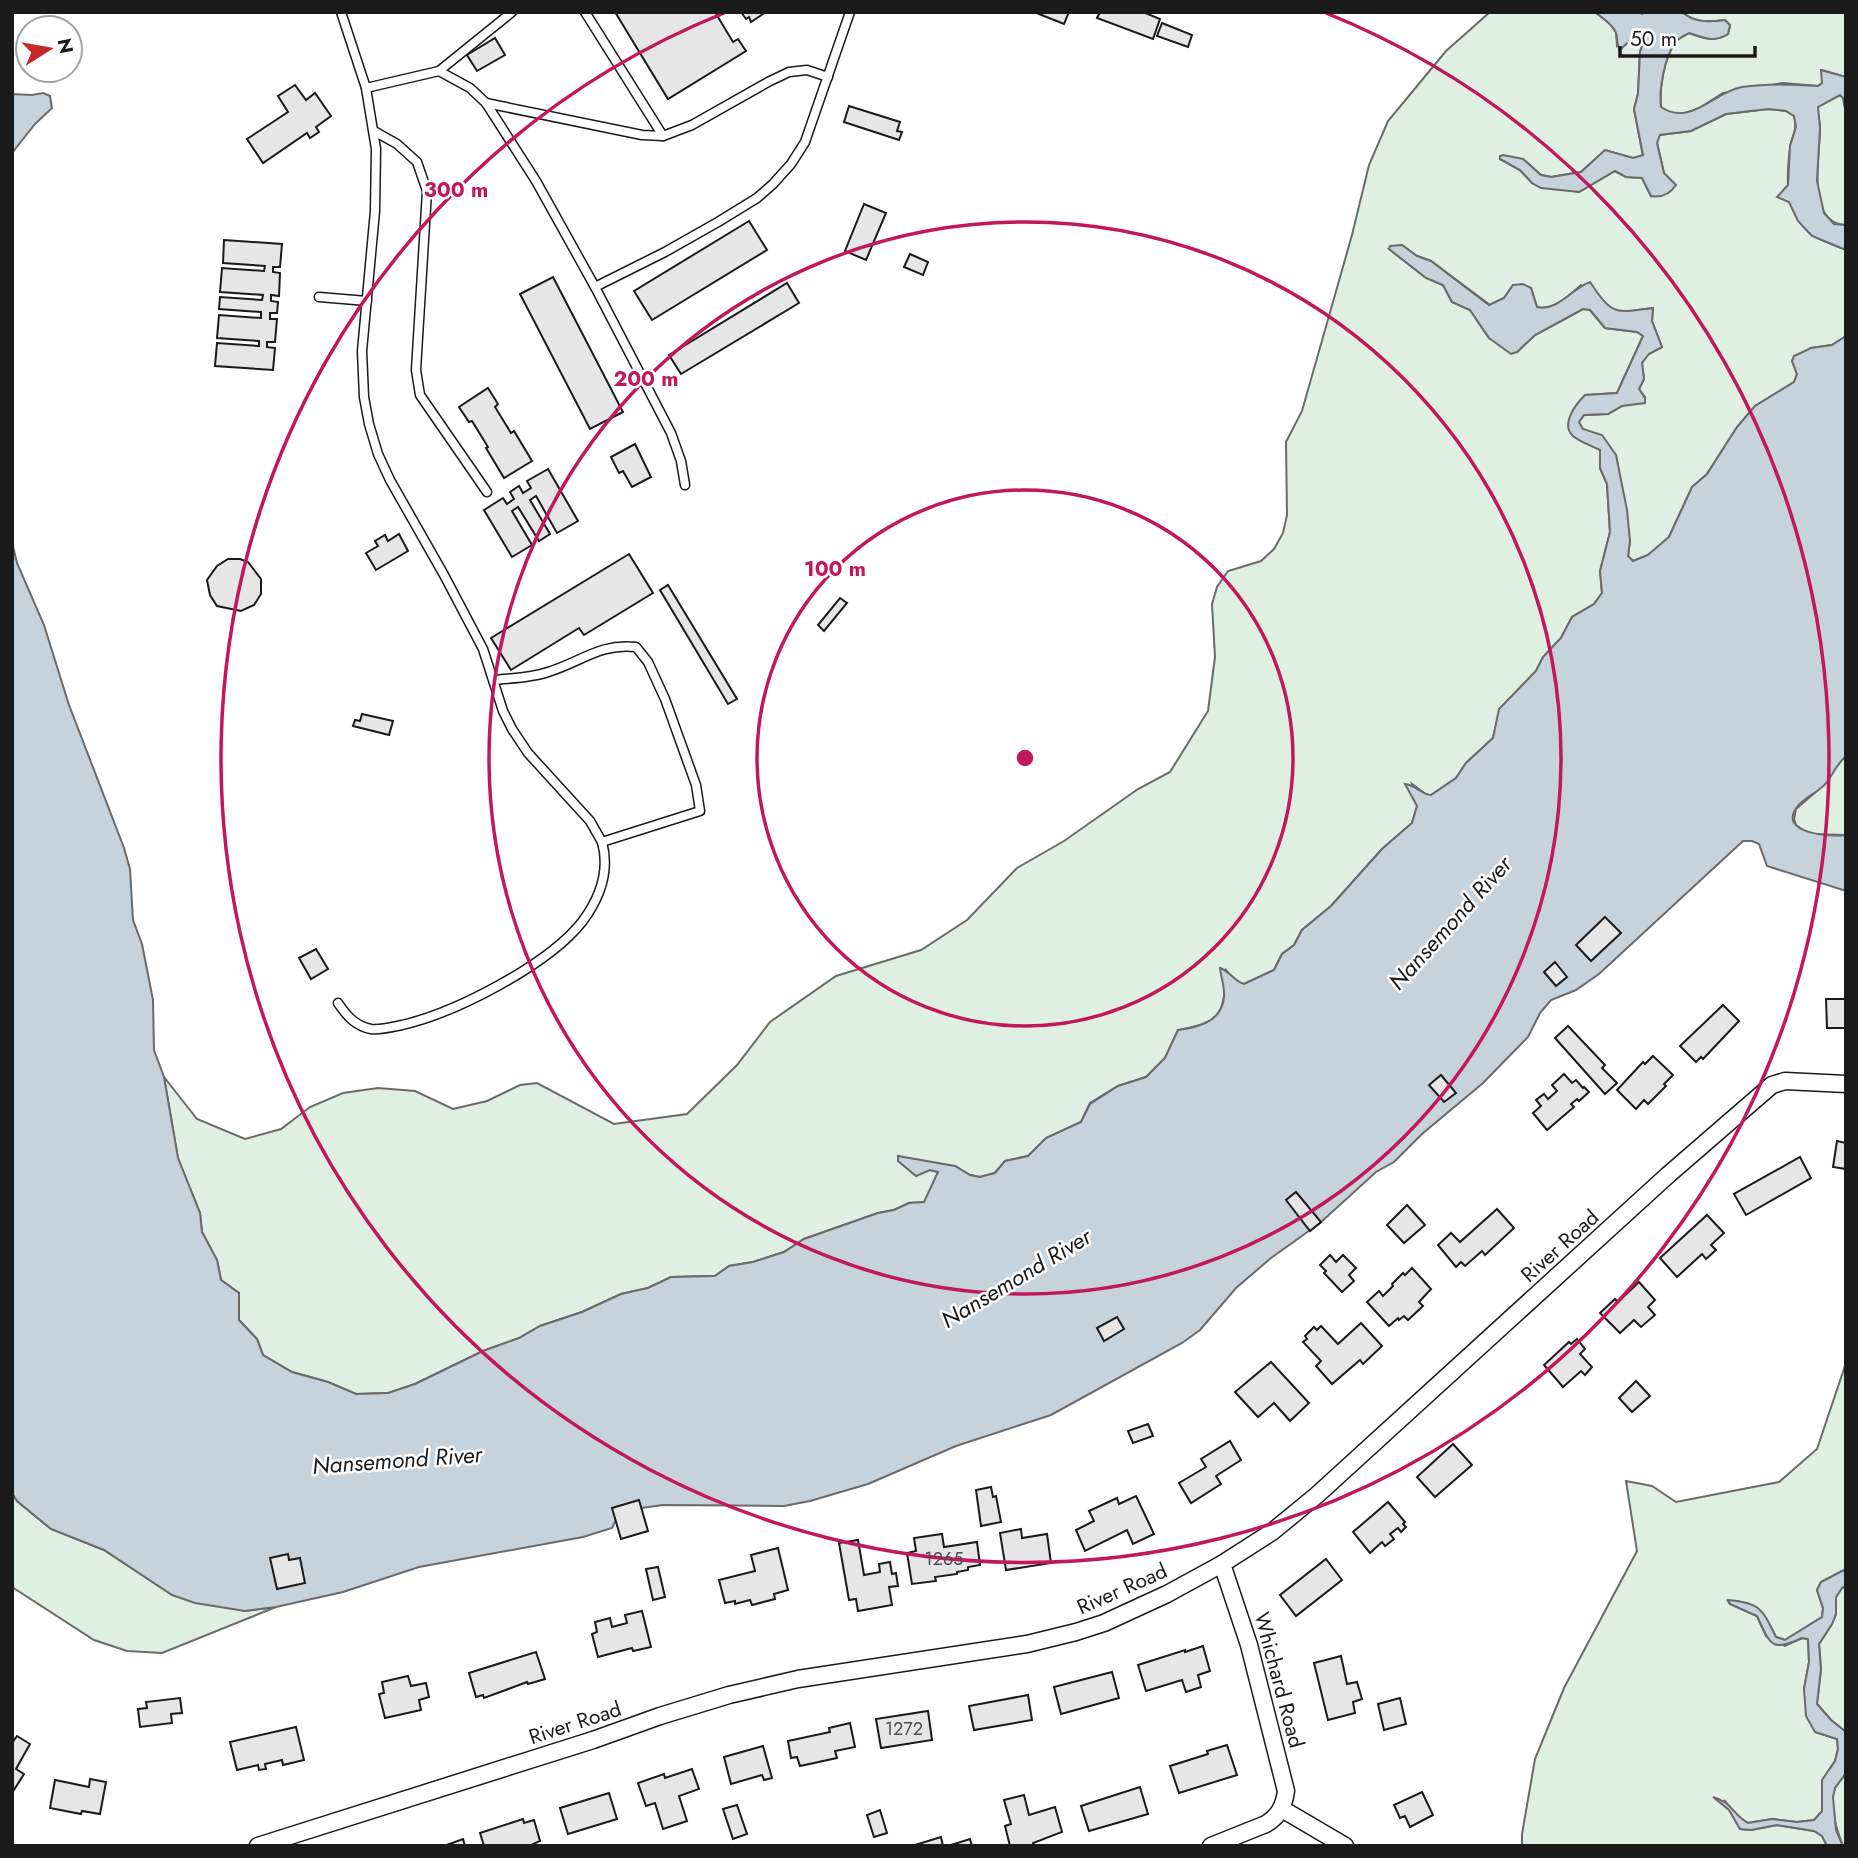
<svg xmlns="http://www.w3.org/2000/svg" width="1858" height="1858" font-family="Jost,sans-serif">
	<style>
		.green { fill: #e0efe3; stroke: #6a6a6a; stroke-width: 2 }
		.water { fill: #c6d2dc; stroke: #6a6a6a; stroke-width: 2 }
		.building { fill: #e6e6e6; stroke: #1a1a1a; stroke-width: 2 }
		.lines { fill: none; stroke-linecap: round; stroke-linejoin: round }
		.lane-casing { stroke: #1a1a1a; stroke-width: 11 }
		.street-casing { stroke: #1a1a1a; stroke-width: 19 }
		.lane { stroke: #fff; stroke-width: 8 }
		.street { stroke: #fff; stroke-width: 16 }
		.ring { fill: none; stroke: #c2185b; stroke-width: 3.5 }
		.labels { text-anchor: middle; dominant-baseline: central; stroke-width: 5; stroke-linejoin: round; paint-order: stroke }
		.number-label { font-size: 18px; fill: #4d4d4d }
		.street-label { font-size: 21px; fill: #1a1a1a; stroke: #fff }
		.water-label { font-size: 23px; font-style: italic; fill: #1a1a1a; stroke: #fff }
		.centre { fill: #c2185b; stroke: #fff; stroke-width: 3.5 }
		.ring-label { font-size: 21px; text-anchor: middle; font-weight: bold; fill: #c2185b; stroke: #fff; stroke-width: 5; stroke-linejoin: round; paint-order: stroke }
	</style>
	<rect width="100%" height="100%" fill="#fff"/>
	<g class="green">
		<path d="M1490,12h105l15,12 6,8 1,14 23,-16 7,1 -7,21 -2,42 -4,15 9,47 -10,2 -28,-8 -24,22 -30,5 -10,-2 -18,-16h-23l20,11 12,13 47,9 36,-21 11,6 16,1 9,18 13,-23 -7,-30 2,-8 32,-4 35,-17 42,-5 18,2 8,5c4,17 -2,17 -4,32 -4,32 -6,64 21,86 9,7 24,11 35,16v86l-14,9 -21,3 -19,13 5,13 -3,8 -39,24 -18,21 -30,47 -15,13 -23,50 -21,18 -15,6 -5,-5 2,-15 -14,-86 -34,-26 -3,-7 5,-7 24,-1 14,-8 23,-9 -6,-8 5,-10 -2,-16 6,-9 14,-7 -10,-26 1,-13 -29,4 -11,-2 -32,-25c-12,11 -28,26 -44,22l-6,-19 -18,-3 -9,13 -14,7 -59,-44 -14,-5 -15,-11 -13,4 37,29 17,7 9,17 18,8 19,28 28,14 18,-17 48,-26 7,1 15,18 32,4 6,4 -26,57 -32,2 -12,41 27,14v18l7,16 3,48 -10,39 2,22 -8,11 -22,13 -11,21 -18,19 -7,14 -36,38 -7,29 -27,25 -10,15 -25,17h-4l-15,-11 5,22 -5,17 -30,26 -51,57 -29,24 -8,15 -12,9 -8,16 -30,14 -8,-2 -10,-12c-2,42 -3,53 -48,60l-13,28 -19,19 -28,9 -28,17 -9,19 -35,16 -18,18 -23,5 -10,12 -15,4 -10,-2 -15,-9 -25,4 8,2 -13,30 -16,1 -15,7 -16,3 -74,26 -20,13 -31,10 -24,4 -14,10 -44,1 -23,11 -27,6 -39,18 -42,14 -21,12 -36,13 -68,33 -26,9 -33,1 -28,-12 -36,-10 -29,-17 -6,-16 -18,-19v-27l-18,-13 -4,-20 -15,-28 -2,-19 -22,-54 -14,-82 33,42 48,20 36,-10 29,-22 33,-14 35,-5 37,3 38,18 34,-8 33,-16 17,-2 77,41 73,-10 50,-49 33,-43 66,-46 85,-26 46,-30 50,-52 47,-27 74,-52 32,-17 38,-61 7,-54 -3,-53 5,-17 11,-16 33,-10 13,-12 9,-16 4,-18 -1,-73 16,-31 50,-176 17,-70 19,-44 58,-70z"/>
		<path d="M1682,12h164v65l-24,-7v13l-4,3 -35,-3 -60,10 -25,16 -17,5 -11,-1 -9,-5c-2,-18 3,-50 14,-65 3,-5 9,-7 14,-10 15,5 25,10 39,1l2,-9 -5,-5c-16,2 -31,3 -43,-8z"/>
		<path d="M1840,95l3,3 3,15v112c-41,-1 -26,-70 -26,-96 0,-7 -2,-15 -3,-22z"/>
		<path d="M1846,756v79l-37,-1 -13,-9 -2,-6 2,-10 30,-26 10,-18z"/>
		<path d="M1846,1363v206l-25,13 -4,8 6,18 -1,9 -37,23 -9,-3c-11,-23 -20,-37 -48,-36l2,3 27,12 9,20 19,10 17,-8 6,1 1,23 -5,27 11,43 22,7 1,10 -3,12 -13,20 1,30 -9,9 -17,2 -25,-3 -24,4 -8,-4 -16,-19 16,29 11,1 26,-5 37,6 8,5 5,10h-305v-12l13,-75 29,-71 73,-137 -11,-70 26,5 24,16 103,-20 38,-33z"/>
		<path d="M12,1493l5,8 34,28 53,21 69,45 72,16 31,-4 -114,46 -35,-2 -33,-11 -82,-53z"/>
		<path d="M1846,1586v146l-15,-12 -14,-16 4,-35 -2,-25 13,-20 4,-10v-17l6,-9z"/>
		<path d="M1846,1773v73h-3c-6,-15 -15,-43 -8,-58 3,-5 7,-10 11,-15z"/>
	</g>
	<g class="water">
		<path d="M1595,12h44l3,2 2,-2h38c12,11 27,10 43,8l5,5 -2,9c-14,9 -24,4 -39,-1 -5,3 -11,5 -14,10 -11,15 -16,47 -14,64 30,20 52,-15 81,-20 26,-4 50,-3 76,-1l4,-3 -1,-13 25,7v36l-3,-15 -3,-3 -22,12 2,21 -3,53 7,32 10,11 12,1v25l-34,-14 -14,-15 -9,-19 -12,-5 11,-12 2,-39 6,-19 -2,-11 -8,-5 -18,-2 -42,5 -35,17 -31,4 -3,8 7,30 12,12c-6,9 -14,13 -25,11l-9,-18 -16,-1 -11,-6 -36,21 -38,-4 -9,-5 -12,-13 -20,-11v-3l3,-1 20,4 18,16 10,2 30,-5 24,-22 28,8 10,-3 -9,-46 4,-15 2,-42 7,-21h-7l-20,19c-4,-6 -2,-11 -4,-17 -3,-9 -14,-15 -21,-21z"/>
		<path d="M43,93l7,3 2,12 -17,16 -23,29v-59l20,1z"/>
		<path d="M1402,245l15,11 14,5 58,44 15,-7 9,-13 10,-1 8,4 6,19c21,5 35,-19 53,-25 23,34 24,31 63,26l-1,13 10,26 -13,7 -7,9 2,16 -5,10 6,9v5l-23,3 -14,8 -24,1 -5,7 4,7 19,6 14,20 11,55 3,31 -2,15 5,5 15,-6 21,-18 23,-50 15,-13 30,-47 18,-21 39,-24 3,-8 -5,-13 2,-5 17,-8 21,-3 14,-9v420c-10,9 -12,17 -20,27 -7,9 -21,14 -29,24 -20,27 35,30 49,28v56l-79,-25 -8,-22 -7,-3h-9l-144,133 -23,16 -25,10 -11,13 -12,24 -45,46 -61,51 -28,28 -18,10 -56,51 -49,35 -35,30 -36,42 -18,13 -131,72 -95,31 -88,38 -58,17 -26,5 -121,-1 -36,5 -8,4 -7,14 -29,9 -164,30 -76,25 -67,15 -31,4 -50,-8 -23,-8 -68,-45 -53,-21 -34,-28 -5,-8v-951l5,21 27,62 25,80 55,143 6,21 3,51 9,24 11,56 1,50 10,27 14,81 22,55 2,19 15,28 4,20 18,13v27l18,19 6,16 29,17 36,10 28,12 32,-1 27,-9 68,-33 36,-13 21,-12 42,-14 39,-18 27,-6 23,-11 44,-1 14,-10 24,-4 31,-10 20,-13 74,-26 16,-3 15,-7 15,-1 14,-30 -8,-2 -14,6 -18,-15v-5l57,10 15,9 10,2 15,-4 10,-12 23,-5 18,-18 35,-16 9,-18 28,-18 28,-9 19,-19 13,-28c20,-3 44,-8 46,-33 1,-9 -3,-20 -4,-29 10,3 12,12 24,16l30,-14 8,-16 12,-9 8,-15 29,-24 51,-57 30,-26 5,-17 -12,-22c11,1 17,11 26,11l25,-17 10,-15 27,-25 6,-29 37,-38 7,-14 18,-19 11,-21 22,-13 8,-11 -2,-22 10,-39 -3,-48 -7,-16v-18c-8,-4 -20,-8 -27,-14 -13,-12 3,-32 12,-41l32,-2 26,-57 -6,-4 -32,-4 -15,-18 -7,-1 -48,26 -18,17 -6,2 -22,-16 -19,-28 -18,-8 -9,-17 -17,-7 -37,-29 1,-3z"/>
		<path d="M1846,1569v17l-4,2 -6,9v17l-4,10 -13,20 2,25 -4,35 14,16 15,12v41l-11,15 -2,9 3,33 7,16h-16l-5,-10 -8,-5 -37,-6 -26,5 -11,-1 -11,-19 -16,-13c19,5 19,17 35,26l24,-4 25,3 17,-2 8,-9v-31l13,-19 3,-12 -1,-10 -22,-7 -9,-16 -2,-27 5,-27 -1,-23 -6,-1c-31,15 -32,6 -45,-22l-27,-12 -2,-4c33,3 34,9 48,37l9,3 37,-23 1,-9 -6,-18 4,-8z"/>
	</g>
	<g class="building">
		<path d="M615,12h100l18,30 5,-3 8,12 -78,48z"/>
		<path d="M741,12h25l-15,10 -2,-5 -3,2z"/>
		<path d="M1034,12h35l-5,12z"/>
		<path d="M1100,12h43l17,7 -7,20 -56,-21z"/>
		<path d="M1162,23l30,12 -4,12 -31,-11z"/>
		<path d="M495,38l10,17 -28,16 -10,-16z"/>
		<path d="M295,85l11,15 9,-7 16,23 -15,11 3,5 -9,6 -3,-5 -44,30 -16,-24 41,-27 -10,-16z"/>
		<path d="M849,106l51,16 -3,9 5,1 -3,8 -55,-18z"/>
		<path d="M864,204l22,9 -20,47 -21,-9z"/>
		<path d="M749,221l18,29 -115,70 -18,-29z"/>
		<path d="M224,240l58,4 -2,23h-7v5l7,1 -1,23 -8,-1v6l7,1 -1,11h-7v6h7l-2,23h-8v5l8,1 -2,22 -58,-4 2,-23 42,3v-5l-42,-3 2,-23 42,3v-6l-42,-3 1,-12 42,3 1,-5 -43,-3 2,-24 42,3 1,-5 -42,-3z"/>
		<path d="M910,254l18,8 -5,13 -19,-8z"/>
		<path d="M553,277l70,135 -33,17 -70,-135z"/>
		<path d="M787,283l12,20 -118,71 -12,-19z"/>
		<path d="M488,388l10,16 -3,3 16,26 3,-2 18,30 -28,17 -18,-30 2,-1 -16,-26 -3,1 -10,-15z"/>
		<path d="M635,444l16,33 -19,10 -9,-16 -4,2 -8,-16z"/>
		<path d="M548,469l30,52 -21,12 -21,-37 -6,4 20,34 -11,7 -21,-34 -6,4 20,34 -20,12 -28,-47 19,-12 4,6 7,-5 -4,-7 9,-6 4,7 8,-5 -4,-7z"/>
		<path d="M399,534l9,17 -32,19 -10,-17 12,-7 -3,-5 10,-6 3,6z"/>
		<path d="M629,554l24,39 -69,42 -5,-7 -68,42 -20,-32z"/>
		<path d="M228,559h12l8,3 13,17v15l-7,11 -13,6 -24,-5 -7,-11 -3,-15 10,-14z"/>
		<path d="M668,585l69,114 -9,5 -68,-114z"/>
		<path d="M840,598l7,5 -23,28 -6,-6z"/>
		<path d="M362,714l31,7 -4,14 -36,-9 2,-6 5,1z"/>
		<path d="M1605,917l16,16 -30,28 -15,-16z"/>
		<path d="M316,949l12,20 -17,10 -12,-21z"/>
		<path d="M1555,962l12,15 -11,9 -12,-14z"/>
		<path d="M1826,999h20v29h-19z"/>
		<path d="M1723,1005l16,16 -36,38 -2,-2 -5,5 -16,-16z"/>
		<path d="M1568,1026l37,39 -3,3 15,15 -12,11 -50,-56z"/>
		<path d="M1653,1056l20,19 -9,9 2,2 -18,18 -4,-4 -8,9 -19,-19 26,-28 2,2z"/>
		<path d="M1564,1074l8,9 4,-3 7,8 1,-1 5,5 -10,9 -2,-2 -6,5 3,3 -27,23 -14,-17 8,-7 -5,-6 8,-6 4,5 9,-8 -5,-6z"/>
		<path d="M1441,1075l15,18 -12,9 -15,-17z"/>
		<path d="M1837,1141l9,2v26l-13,-2z"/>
		<path d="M1800,1157l11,21 -65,37 -12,-21z"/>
		<path d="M1296,1192l25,30 -11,9 -24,-31z"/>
		<path d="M1407,1205l18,20 -21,18 -17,-18z"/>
		<path d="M1497,1209l17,19 -29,27 -3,-4 -17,15 -4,-4 -5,5 -18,-22 13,-12 9,9z"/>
		<path d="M1707,1215l17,18 -13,12 5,5 -10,9 -4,-5 -25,23 -17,-19z"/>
		<path d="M1330,1255l6,7 7,-7 13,13 -7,7 5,6 -12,11 -18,-19 2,-2 -6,-6z"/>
		<path d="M1412,1268l19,21 -12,13 4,4 -15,14 -4,-4 -5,4 -1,-2 -9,8 -22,-24 12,-11 4,5 10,-10 -1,-2 11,-11 2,2z"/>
		<path d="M1639,1282l16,18 -7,7 7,8 -14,12 -7,-7 -14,13 -20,-20 15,-14 3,3z"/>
		<path d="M1117,1317l7,12 -20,12 -7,-13z"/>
		<path d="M1361,1323l21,23 -19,18 -3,-4 -28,24 -16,-18 5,-5 -18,-19 4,-3 -2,-3 9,-9 3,3 4,-4 17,18z"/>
		<path d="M1577,1339l8,10 -5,5 12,13 -7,8 -4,-4 -18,16 -19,-22 25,-23 2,2z"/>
		<path d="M1271,1362l38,41 -19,18 -16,-18 -16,14 -23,-25z"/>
		<path d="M1636,1381l14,15 -18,16 -13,-14z"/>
		<path d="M1148,1424l5,12 -20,7 -5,-12z"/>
		<path d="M1230,1441l11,19 -25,16 5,8 -30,19 -12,-20 27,-16 -5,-8z"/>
		<path d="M1453,1444l19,21 -37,32 -18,-20z"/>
		<path d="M991,1487l2,10 3,-1 5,26 -20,4 -5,-36z"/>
		<path d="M1136,1496l18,38 -21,10 -6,-14 -42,21 -9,-21 18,-9 -5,-10 28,-13 2,6z"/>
		<path d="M639,1500l9,31 -27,8 -9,-31z"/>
		<path d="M1388,1502l17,20 -2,2 3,3 -5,5 -3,-4 -8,6 4,5 -9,7 -3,-4 -12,11 -17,-21z"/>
		<path d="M1021,1529l1,9 25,-4 4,29 -45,7 -6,-37z"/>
		<path d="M942,1534l2,13 33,-5 3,23 -12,2v3l-11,2v2l-22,3 1,4 -24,3 -5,-31 9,-2 -2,-13z"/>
		<path d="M858,1540l6,35 16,-3 -1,-8 11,-2 2,12 4,-1 2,13 -9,1 3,18 -34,6 -2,-12 -7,1 -10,-57z"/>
		<path d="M778,1548l10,42 -14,4 1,5 -23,6 -2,-5 -15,4v-3l-10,2 -6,-23 36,-9 -4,-16z"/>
		<path d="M288,1554l1,6 11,-2 5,25 -28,6 -7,-31z"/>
		<path d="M1326,1559l16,21 -46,36 -16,-21z"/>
		<path d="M658,1567l7,30 -12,3 -7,-31z"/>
		<path d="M642,1611l9,36 -18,4 -1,-3 -34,9 -6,-23 5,-2 -2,-10 15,-4 2,9 15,-4 -2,-8z"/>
		<path d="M1203,1646l7,25 -12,4 3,12 -15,5 -4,-12 -36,11 -8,-26 47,-15v2z"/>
		<path d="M536,1652l9,27 -17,5 -1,-2 -43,16 -1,-3 -7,2 -7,-24z"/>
		<path d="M1341,1656l6,28 10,-2 5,17 -9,3 2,11 -27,7 -14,-57z"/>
		<path d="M1112,1672l7,26 -58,16 -7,-27z"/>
		<path d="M408,1676l3,10 15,-3 3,14 -10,3 2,10 -36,8 -6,-24 5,-1 -2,-11z"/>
		<path d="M1028,1695l4,25 -58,10 -5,-24z"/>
		<path d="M180,1698l2,15 -11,1 1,9 -32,4 -2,-18 9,-1 -1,-6z"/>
		<path d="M1400,1698l6,26 -22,6 -6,-26z"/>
		<path d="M928,1711l4,29 -51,8 -5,-29z"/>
		<path d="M850,1723l5,24 -20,4 2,7 -37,8 -3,-9 -6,1 -3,-17 42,-9 -1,-4z"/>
		<path d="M296,1727l8,33 -21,5 -1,-5 -17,4 1,5 -7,1 -1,-5 -21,5 -7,-28z"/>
		<path d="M17,1736l13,8 -14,25 8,5 -12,19v-50z"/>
		<path d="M1227,1745l10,30 -58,18 -9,-27 38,-12 -1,-3z"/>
		<path d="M763,1746l9,32 -8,2 -2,-5 -31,9 -7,-27z"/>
		<path d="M692,1769l7,20 -20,7 8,25 -24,8 -8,-26 -9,3 -8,-23 26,-9 1,4z"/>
		<path d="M90,1779l16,3 -6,32 -18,-3 -1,3 -31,-6 5,-28 34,7z"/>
		<path d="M1140,1787l8,27 -59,17 -8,-25z"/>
		<path d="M1422,1792l11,23 -23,12 -5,-11 -5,2 -6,-13z"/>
		<path d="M609,1793l8,26 -49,15 -8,-26z"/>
		<path d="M1024,1795l5,20 26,-8 7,25 -29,11 1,3h-24l-5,-20 6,-2 -7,-24z"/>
		<path d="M737,1805l10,29 -14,5 -10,-30z"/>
		<path d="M880,1810l7,23 -13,4 -7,-22z"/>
		<path d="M523,1819l1,4 10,-3 6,21 -11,5h-45l-4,-13z"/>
		<path d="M941,1837l2,9h-27l-1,-1z"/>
		<path d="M463,1839l2,7h-21z"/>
		<path d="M970,1839l2,7h-24z"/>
	</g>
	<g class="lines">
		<defs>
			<g id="lane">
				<path d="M341,12l25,76 10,61 -1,62 -13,140 2,46 5,27 9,30 12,26 54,95 39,74 20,62 9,18 16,24 62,68 12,21 98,-31 -4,-26 -31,-86 -17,-37 -12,-15c-36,-4 -55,15 -88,25 -17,6 -36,6 -54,8"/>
				<path d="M585,12l78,124"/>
				<path d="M439,71l73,-59"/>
				<path d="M366,88l73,-17 31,17 16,15 50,78 59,106 76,146 10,28 4,24"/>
				<path d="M486,103l156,32 21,1 29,-11 78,-44 19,-9 18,-2 21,7"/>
				<path d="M374,131l23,13 20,18 10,29 -11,179 4,25 67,97"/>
				<path d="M595,287l70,-35 53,-30 39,-24 16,-14 18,-20 14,-22 45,-130"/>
				<path d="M319,297l48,4"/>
				<path d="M338,1003c8,12 17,23 33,26 10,1 21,-2 31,-4 53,-12 146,-60 180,-103 18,-24 28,-51 20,-80"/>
			</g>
			<g id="street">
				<path d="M1282,1809l63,37"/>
				<path d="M258,1846l335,-106 67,-24 69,-21 69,-16 229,-35 49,-12 28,-9 63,-29 55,-30 50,-32 45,-37 351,-320 104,-90 13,-4 61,3"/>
				<path d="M1211,1846l55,-22c13,-8 18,-18 20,-33l-37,-146 -27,-81"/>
			</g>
		</defs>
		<use href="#lane" class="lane-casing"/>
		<use href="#street" class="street-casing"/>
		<use href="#lane" class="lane"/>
		<use href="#street" class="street"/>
	</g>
	<g class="ring">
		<circle cx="1025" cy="758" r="268"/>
		<circle cx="1025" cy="758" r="536"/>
		<path d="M1326 13A804 804 0 1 1 724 13"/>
	</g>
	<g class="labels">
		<g class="number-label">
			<text x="944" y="1559">1265</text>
			<text x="904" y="1729">1272</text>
		</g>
		<g class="street-label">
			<text transform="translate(1560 1246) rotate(-42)">River Road</text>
			<text transform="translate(1122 1589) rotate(-24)">River Road</text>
			<text transform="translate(1279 1680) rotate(75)">Whichard Road</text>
			<text transform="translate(575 1723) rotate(-18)">River Road</text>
		</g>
		<g class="water-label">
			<text transform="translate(1450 923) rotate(-48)">Nansemond River</text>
			<text transform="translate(1016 1278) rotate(-31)">Nansemond River</text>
			<text transform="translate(397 1460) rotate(-4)">Nansemond River</text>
		</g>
	</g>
	<circle cx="1025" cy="758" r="10" class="centre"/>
	<g class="ring-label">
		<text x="456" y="197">300 m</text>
		<text x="646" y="386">200 m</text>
		<text x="835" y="576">100 m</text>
	</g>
	<rect width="1858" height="1858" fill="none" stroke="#1a1a1a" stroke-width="28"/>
	<g transform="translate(49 49) rotate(79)"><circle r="33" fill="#ffffff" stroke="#a3a3a3" stroke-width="2"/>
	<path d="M0-5L12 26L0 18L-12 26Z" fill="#c62828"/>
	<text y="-10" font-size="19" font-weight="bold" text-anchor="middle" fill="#1a1a1a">N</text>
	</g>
	<path d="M1620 46v10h135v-10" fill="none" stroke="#1a1a1a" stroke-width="3.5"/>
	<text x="1630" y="46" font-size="21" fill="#1a1a1a" stroke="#ffffff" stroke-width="5" paint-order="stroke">50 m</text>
</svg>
